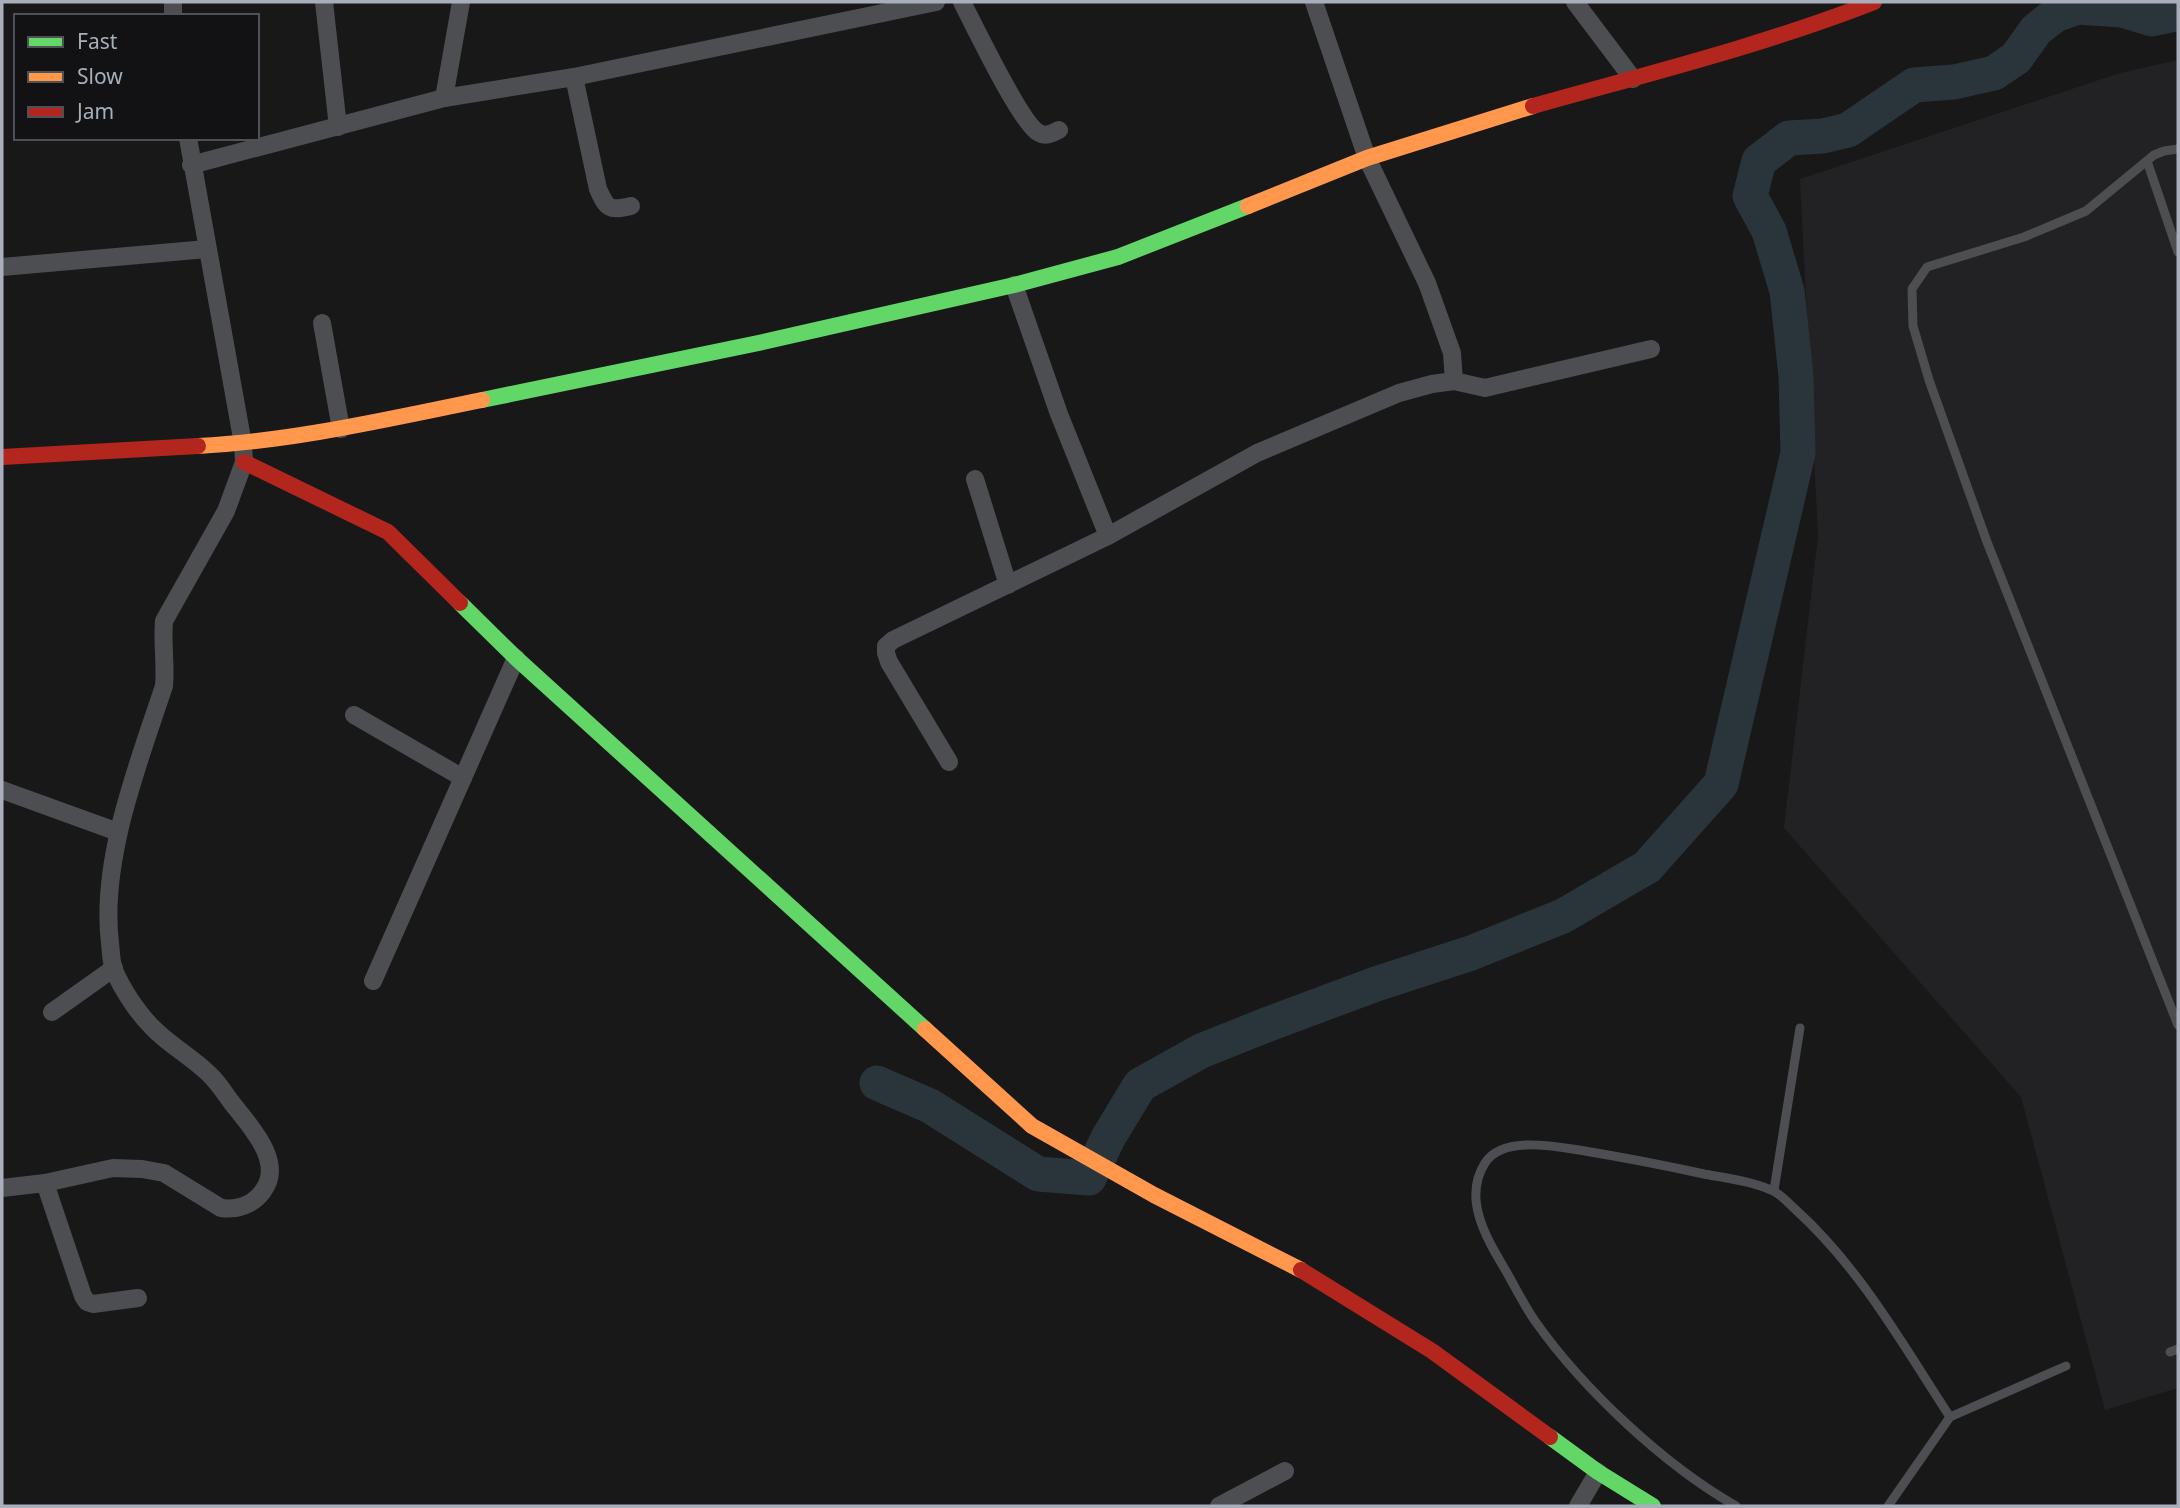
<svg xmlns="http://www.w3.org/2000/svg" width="2180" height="1508" font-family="'Noto Sans',sans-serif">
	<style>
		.built { fill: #222224 }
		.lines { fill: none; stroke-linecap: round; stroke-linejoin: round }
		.river { stroke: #2a353b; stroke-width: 35 }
		.lane { stroke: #4c4e51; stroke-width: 9 }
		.street { stroke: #4c4e51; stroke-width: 18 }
		.fast { stroke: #63d668; stroke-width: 16 }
		.slow { stroke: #ff974d; stroke-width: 16 }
		.jam { stroke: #b3261e; stroke-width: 16 }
	</style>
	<rect width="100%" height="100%" fill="#181818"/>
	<path class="built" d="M2178,60v1328l-73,22 -84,-313 -237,-269 34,-292 -18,-357 320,-106z"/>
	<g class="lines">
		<path class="river" d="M877,1083l53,23 108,68 51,4 19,-40 32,-53 61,-34 65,-26 110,-41 95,-31 92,-37 84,-49 74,-83 77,-331 -2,-77 -9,-85 -18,-60 -19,-35 9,-35 30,-23 34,-2 25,-6 66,-45 40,-3 40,-9 22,-15 20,-28 19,-15 23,-8 44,3 30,9 19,-4 7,-5"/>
		<g class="lane">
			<path d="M2178,149l-14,2 -10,4 -68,56 -62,26 -97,30 -15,22 1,37 16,54 58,162 191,483"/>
			<path d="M2147,161l31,91"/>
			<path d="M1774,1190l26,-162"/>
			<path d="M2170,1352l8,-3"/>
			<path d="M1736,1506c-72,-41 -153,-117 -201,-185 -11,-16 -20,-34 -29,-50 -19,-32 -44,-72 -21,-108 17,-27 68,-17 94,-13 42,7 84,15 125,24 22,4 46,7 67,16 9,3 17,13 25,20 64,58 107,135 154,207"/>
			<path d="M1888,1506l62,-89 116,-51"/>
		</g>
		<g class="street">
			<path d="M173,2v14"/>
			<path d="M324,2l14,125"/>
			<path d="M962,2c12,23 59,122 77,131 7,4 13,0 20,-3"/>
			<path d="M1314,2l53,156 60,125 25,70 2,28"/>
			<path d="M1575,2l58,77"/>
			<path d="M574,77l24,112c9,20 11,22 33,17"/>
			<path d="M444,98l17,-96"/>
			<path d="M191,165l253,-67 130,-21 362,-75"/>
			<path d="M2,267l205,-18"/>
			<path d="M322,323l19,106"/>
			<path d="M975,479l33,106"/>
			<path d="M1108,536l149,-83 142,-60 33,-9 22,-3 31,7 166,-39"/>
			<path d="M354,715l109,63"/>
			<path d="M949,762l-60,-100 -3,-9v-7l7,-6 215,-104 -49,-122 -45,-129"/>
			<path d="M2,790l116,42"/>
			<path d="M373,981l143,-323"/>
			<path d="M52,1012l62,-44"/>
			<path d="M45,1183l38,113 4,6 6,2 45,-6"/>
			<path d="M2,1188l43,-5 68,-15 29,1 22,4 57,35c16,2 32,-3 42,-17 22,-29 -14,-66 -31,-88 -7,-9 -14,-21 -23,-29 -17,-17 -40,-29 -57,-47 -15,-15 -30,-38 -38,-57 -3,-8 -3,-18 -4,-27 -10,-82 28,-179 54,-257 2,-22 -2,-43 0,-65l62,-110 18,-49 -1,-18 -55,-306"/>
			<path d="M1219,1506l66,-35"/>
			<path d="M1578,1506l20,-34"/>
		</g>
		<g class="fast">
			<path d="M482,400l281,-58 251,-57 104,-28 130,-51"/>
			<path d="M460,603l56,55 409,371"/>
			<path d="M1550,1437l48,35 55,34"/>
		</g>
		<g class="slow">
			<path d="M1248,206l119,-48 166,-52"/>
			<path d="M198,446c96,-5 190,-27 284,-46"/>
			<path d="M925,1029l107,97 122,69 147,75"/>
		</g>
		<g class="jam">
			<path d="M1533,106c114,-32 231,-61 341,-104"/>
			<path d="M2,457l196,-11"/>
			<path d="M244,462l144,70 72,71"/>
			<path d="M1301,1270l131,81 118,86"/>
		</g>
	</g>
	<rect width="2180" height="1508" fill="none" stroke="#a8afba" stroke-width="7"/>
	<rect x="14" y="14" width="245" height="126" fill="#121214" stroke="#4e5156" stroke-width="2"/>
	<rect x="28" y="37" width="35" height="10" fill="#63d668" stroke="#4e5156" stroke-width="2"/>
	<text x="77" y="49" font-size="21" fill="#a8afba">Fast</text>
	<rect x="28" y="72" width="35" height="10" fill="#ff974d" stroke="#4e5156" stroke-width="2"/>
	<text x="77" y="84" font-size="21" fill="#a8afba">Slow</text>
	<rect x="28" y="107" width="35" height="10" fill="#b3261e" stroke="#4e5156" stroke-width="2"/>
	<text x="77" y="119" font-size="21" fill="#a8afba">Jam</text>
</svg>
